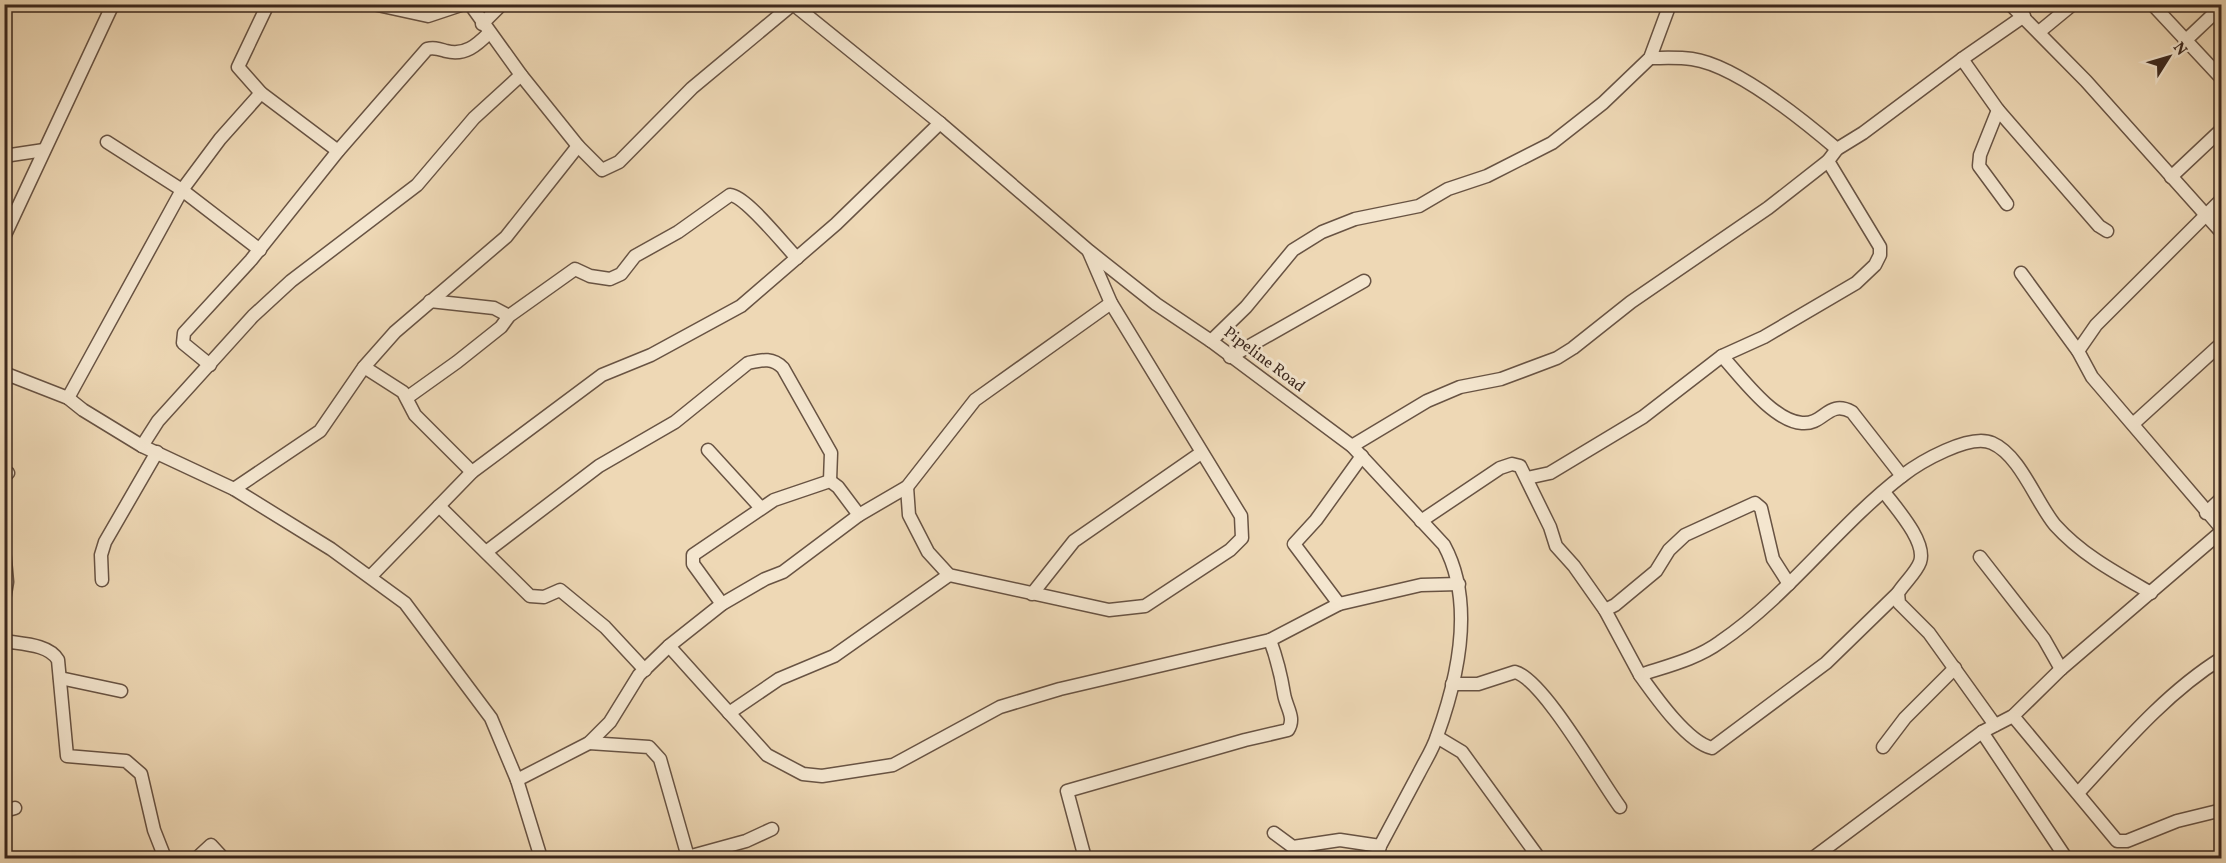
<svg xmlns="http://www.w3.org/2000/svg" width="2226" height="863" font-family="Vollkorn,serif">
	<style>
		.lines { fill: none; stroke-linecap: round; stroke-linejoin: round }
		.minor-casing { stroke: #685343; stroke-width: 15 }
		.minor { stroke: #f4e6cf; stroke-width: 12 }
		.labels { text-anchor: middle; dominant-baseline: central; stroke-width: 6; stroke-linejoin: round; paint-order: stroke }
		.street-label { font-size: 16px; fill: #3b271d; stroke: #f4e6cf }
	</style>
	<rect width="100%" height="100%" fill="#eed8b5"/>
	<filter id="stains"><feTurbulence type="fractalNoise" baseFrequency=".00333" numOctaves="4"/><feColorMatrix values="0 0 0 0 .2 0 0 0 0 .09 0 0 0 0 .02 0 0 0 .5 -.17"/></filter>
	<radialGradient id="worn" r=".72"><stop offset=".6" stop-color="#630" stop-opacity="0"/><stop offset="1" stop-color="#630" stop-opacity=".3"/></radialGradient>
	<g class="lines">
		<defs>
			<g id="minor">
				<path d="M268,4l-30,63 23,26 77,58"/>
				<path d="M373,4l55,12 36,-12"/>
				<path d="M470,4l51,71 57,71 24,24 17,-8 73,-74 101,-84 147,119 149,128 67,53 55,37 141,105 92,99c31,57 14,133 -7,191 -4,13 -12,25 -18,37 -13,24 -26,49 -39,73l-3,12"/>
				<path d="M2010,4l76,77 136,152"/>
				<path d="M2152,4l70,75"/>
				<path d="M482,24l20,-20"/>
				<path d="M2039,32l34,-28"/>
				<path d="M2185,41l37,-35"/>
				<path d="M1650,58c13,0 28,-1 42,1 43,6 111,61 145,90"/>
				<path d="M1962,59l36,51 101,116 8,5"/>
				<path d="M1998,110l-18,45 -1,11 28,38"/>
				<path d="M107,142l75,48 78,60"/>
				<path d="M4,156l40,-6"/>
				<path d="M2171,177l51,-48"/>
				<path d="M4,237l109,-233"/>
				<path d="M2021,273l57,78 14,26 130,152"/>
				<path d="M430,301l64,7 15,8"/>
				<path d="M1211,341l35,-34 47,-57 29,-18 33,-13 64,-13 29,-17 39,-13 65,-33 51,-40 47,-45 20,-54"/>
				<path d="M2078,351l18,-26 126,-126"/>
				<path d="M1722,356c19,21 51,65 80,67 22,2 26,-24 50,-11l50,64"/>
				<path d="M1230,357l134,-76"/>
				<path d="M210,365l-27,-22 1,-10 67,-73 87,-109 89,-102c7,-2 12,0 19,2 19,5 31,-6 43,-18"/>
				<path d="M364,367l39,25 12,23 57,57"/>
				<path d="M4,373l64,25 15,12 59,36 92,43 97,60 74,54 86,115 26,62 24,78"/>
				<path d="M408,397l49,-35 44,-35 8,-11 66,-47 15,7 20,3 11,-5 14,-18 43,-24 52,-37c16,1 54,50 67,63"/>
				<path d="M68,398l114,-208 38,-51 41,-46"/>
				<path d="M2133,424l89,-81"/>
				<path d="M142,446l16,-25 95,-105 38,-35 126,-96 57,-67 47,-43"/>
				<path d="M1352,446l75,-45 33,-14 41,-8 56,-21 16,-10 58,-46 137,-94 60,-47 9,-12 26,-16 99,-74 62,-43"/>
				<path d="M708,450l53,58"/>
				<path d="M4,471l4,2"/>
				<path d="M1527,478l23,-5 93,-56 79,-61 42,-19 92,-54 19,-18 5,-10v-8l-52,-86"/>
				<path d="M907,487l2,28 19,37 21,23 160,35 36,-4 85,-56 12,-12 -1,-22 -130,-213 -22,-51"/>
				<path d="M234,489l86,-58 44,-64 31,-35 111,-95 72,-91"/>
				<path d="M1884,492c12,16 43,50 36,70 -4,11 -16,21 -22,31l1,10 30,30 66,92"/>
				<path d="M439,506l91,90 14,1 16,-7 45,37 40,43"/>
				<path d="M2206,513l16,-15"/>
				<path d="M1421,521l79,-53 12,-4 8,2 30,61 6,19 18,20 31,44 35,65c27,-9 57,-16 80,-33 68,-46 117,-116 182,-166 18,-14 68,-43 90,-33 28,12 44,59 63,82 27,30 61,48 96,68"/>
				<path d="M4,549l3,33 -3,18"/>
				<path d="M486,552l113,-86 76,-44 73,-59c14,-3 24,-6 35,5l48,85 -1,28"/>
				<path d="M1980,557l64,82 17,30"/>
				<path d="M371,576l101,-104 130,-97 49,-20 90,-49 95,-82 104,-101"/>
				<path d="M102,580l-1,-25 4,-13 52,-90"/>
				<path d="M1032,594l42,-53 127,-88"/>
				<path d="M722,604l-29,-40v-9l81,-55 56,-19 8,6 21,28"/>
				<path d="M1339,604l-45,-60 22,-24 46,-64"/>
				<path d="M1605,610l10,-5 41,-34 13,-21 16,-15 70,-32 6,5 12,51 16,25"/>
				<path d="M4,641c17,3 45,3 54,19l9,96 59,5 15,13 13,56 11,28"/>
				<path d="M669,646l98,109 36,19 19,2 71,-11 107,-58 60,-18 210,-49 69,-36 82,-19 38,-1"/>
				<path d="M1640,675c15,21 47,67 72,73l114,-85 72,-70"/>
				<path d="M60,678l61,13"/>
				<path d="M1452,684h26l37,-12c28,7 85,108 105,135"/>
				<path d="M729,713l50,-34 55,-23 115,-81"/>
				<path d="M2013,716l104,125h10l50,-20 45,-11"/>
				<path d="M1982,732l84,126"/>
				<path d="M1437,737l25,15 77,106"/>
				<path d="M589,743l60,4 11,12 28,98"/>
				<path d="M1883,747l22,-29 50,-50"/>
				<path d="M517,780l72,-37 21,-21 29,-47 30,-29 53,-42 43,-25 18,-7 76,-57 48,-28 68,-87 136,-97"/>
				<path d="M2079,792c43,-47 88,-100 143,-134"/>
				<path d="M4,811l11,-3"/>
				<path d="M1274,833l19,14 47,-7 40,6"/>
				<path d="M197,858l14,-13 12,13"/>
				<path d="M684,858l62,-17 26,-12"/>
				<path d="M1085,858l-18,-67 178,-51 43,-10c8,-12 -2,-23 -4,-36 -3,-19 -7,-35 -14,-54"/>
				<path d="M1813,858l169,-126 31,-16 48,-47 161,-138"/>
			</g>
		</defs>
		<use href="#minor" class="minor-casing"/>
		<use href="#minor" class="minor"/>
	</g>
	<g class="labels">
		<g class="street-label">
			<text transform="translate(1264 360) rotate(37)">Pipeline Road</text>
		</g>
	</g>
	<rect width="2226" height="863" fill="none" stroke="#eed8b5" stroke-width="24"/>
	<rect x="6" y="6" width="2214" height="851" fill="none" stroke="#3b271d" stroke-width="3"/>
	<rect x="12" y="12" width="2202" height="839" fill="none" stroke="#3b271d" stroke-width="1.5"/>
	<g transform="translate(2169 57) rotate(53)" stroke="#f4e6cf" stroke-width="4.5" paint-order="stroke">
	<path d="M0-4.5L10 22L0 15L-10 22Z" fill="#3b271d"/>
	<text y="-9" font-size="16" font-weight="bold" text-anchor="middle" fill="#3b271d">N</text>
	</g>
	<rect width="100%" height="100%" filter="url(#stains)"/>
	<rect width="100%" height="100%" fill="url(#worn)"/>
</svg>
